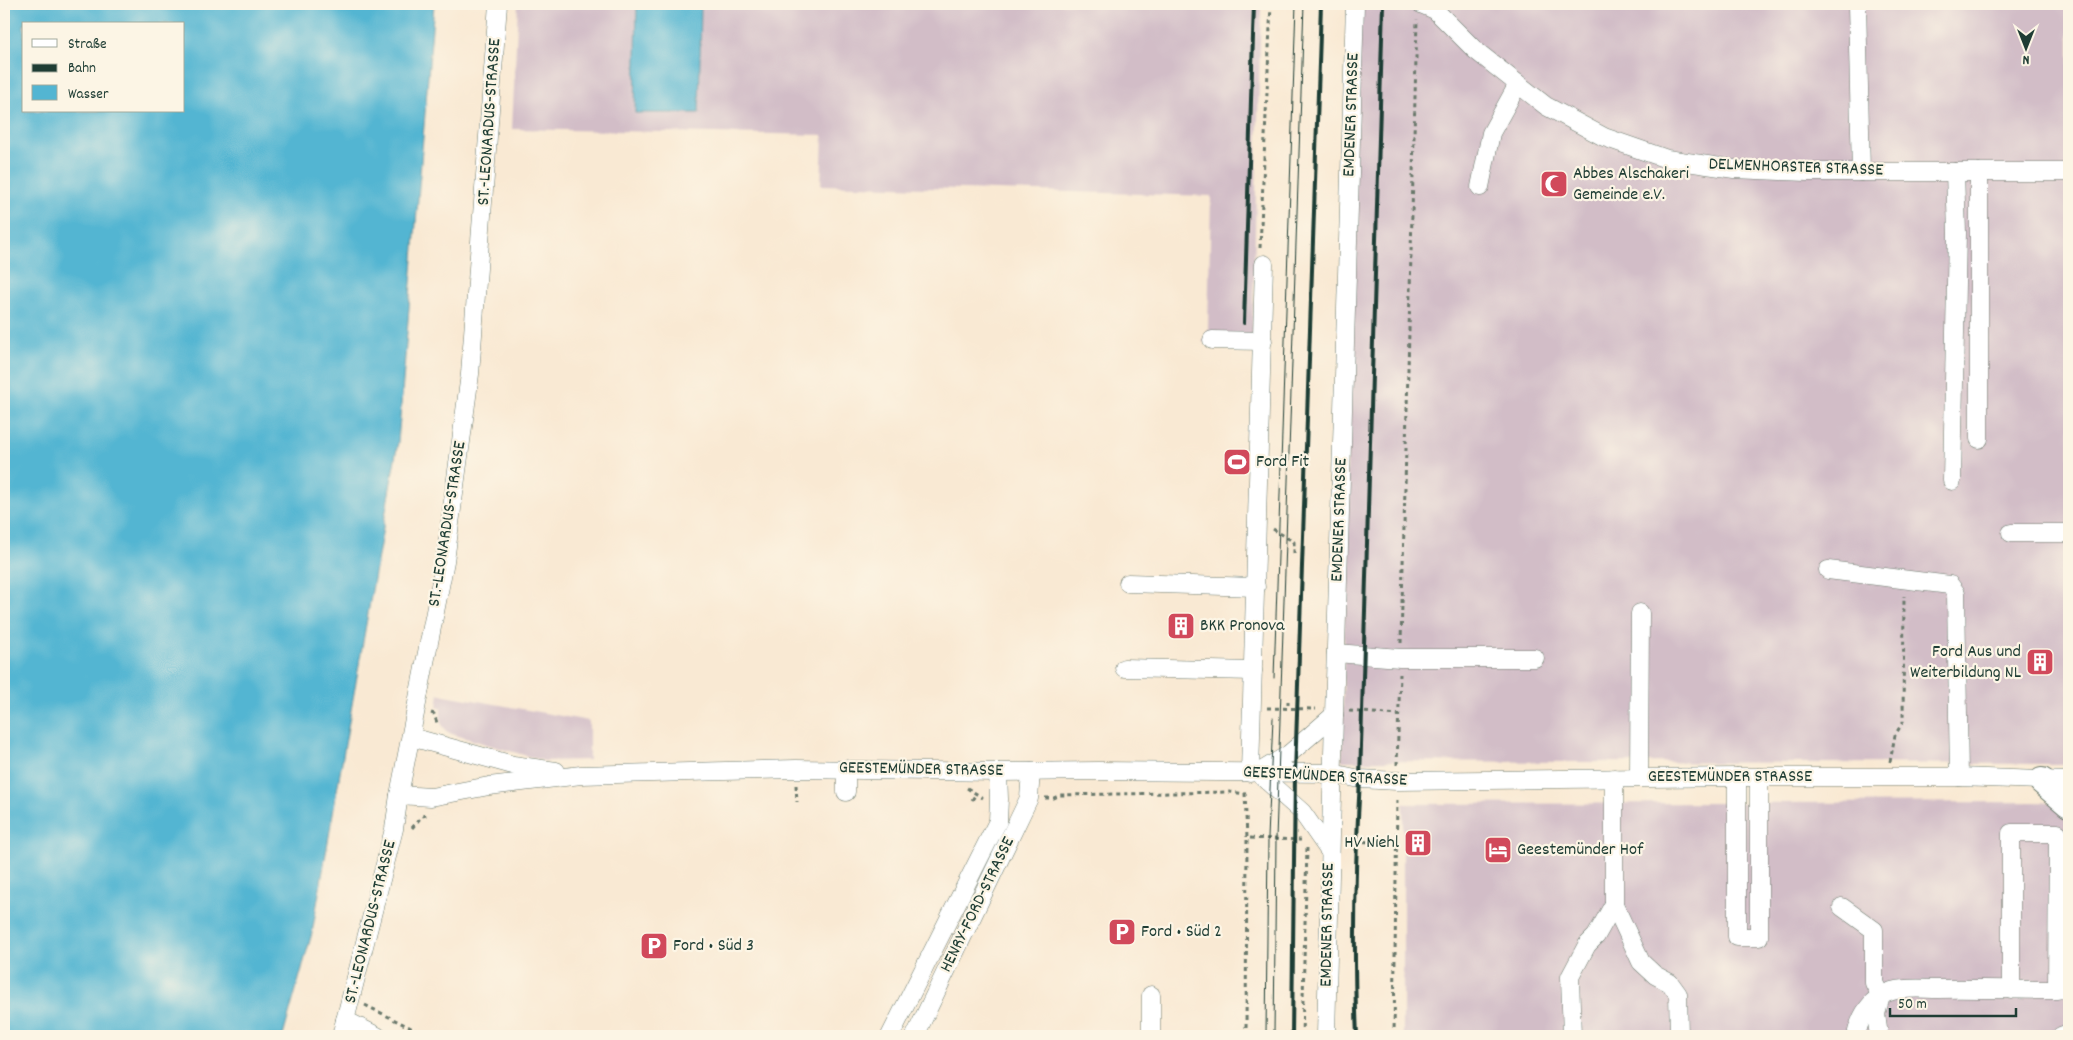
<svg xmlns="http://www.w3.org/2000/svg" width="2073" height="1040" font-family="Dekko,sans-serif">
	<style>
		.industrial { fill: #d2bdc7 }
		.water { fill: #53b5d2; stroke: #397983; fill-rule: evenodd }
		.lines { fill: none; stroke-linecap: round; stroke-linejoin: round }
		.minor-casing { stroke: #6b796c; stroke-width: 19 }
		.highway-casing { stroke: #6b796c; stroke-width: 28 }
		.path { stroke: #6b796c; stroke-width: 3; stroke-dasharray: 4 4; stroke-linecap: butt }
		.minor { stroke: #fff; stroke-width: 18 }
		.highway { stroke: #fff; stroke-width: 26 }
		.tram { stroke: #1f3d34; stroke-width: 1 }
		.rail { stroke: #1f3d34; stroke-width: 4 }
		.labels { text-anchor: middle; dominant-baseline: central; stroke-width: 4.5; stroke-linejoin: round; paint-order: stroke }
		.street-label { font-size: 18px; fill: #1f3d34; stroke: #fcf5e5 }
		.poi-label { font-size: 18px; fill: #1f3d34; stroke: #fcf5e5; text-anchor: start }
	</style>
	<rect width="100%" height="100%" fill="#fcf5e5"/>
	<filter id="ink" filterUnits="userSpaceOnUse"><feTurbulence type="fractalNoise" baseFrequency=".02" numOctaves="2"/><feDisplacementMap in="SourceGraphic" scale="10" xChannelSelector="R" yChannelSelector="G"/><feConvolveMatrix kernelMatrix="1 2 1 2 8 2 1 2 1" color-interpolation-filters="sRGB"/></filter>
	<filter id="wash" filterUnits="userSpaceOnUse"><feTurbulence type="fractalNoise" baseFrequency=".0096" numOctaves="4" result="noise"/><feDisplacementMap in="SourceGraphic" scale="20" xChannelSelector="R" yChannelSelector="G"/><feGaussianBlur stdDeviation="1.12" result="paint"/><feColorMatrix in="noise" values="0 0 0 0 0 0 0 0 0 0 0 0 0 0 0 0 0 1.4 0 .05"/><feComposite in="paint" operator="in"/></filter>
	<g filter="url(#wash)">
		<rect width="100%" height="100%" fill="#f9e9d3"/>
		<g class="industrial">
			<path d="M518,4h743l-9,340 -50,-2 6,-13 3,-133 -390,-11 2,-50 -311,-6z"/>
			<path d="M1355,4h714v760l-727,-3z"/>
			<path d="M439,694l150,27v39l-45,1 -92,-27 -6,-3 -5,-8v-15l-4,-1z"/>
			<path d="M2069,802v234h-666v-232z"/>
		</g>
		<g class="water">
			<path d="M4,4h430l-36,438 -86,491 -29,103h-279zM24,24h160v87h-160z"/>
			<path d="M637,4h64l-2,109h-64z"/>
		</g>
	</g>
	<g filter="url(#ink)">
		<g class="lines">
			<defs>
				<g id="minor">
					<path d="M1421,4l14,6 40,40 71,56 58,31 63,22 67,10 73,3h262"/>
					<path d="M1857,4l4,168"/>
					<path d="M1979,172v267"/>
					<path d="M1480,187l11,-54 27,-49"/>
					<path d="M1212,340l51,1"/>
					<path d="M1952,481l5,-248 -2,-61"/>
					<path d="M2011,533h58"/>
					<path d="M1828,570l122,15 6,8 3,184"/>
					<path d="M1128,583l128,4"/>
					<path d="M1336,653l64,5h135"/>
					<path d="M1124,668l129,3"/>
					<path d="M411,737l102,28 43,6"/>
					<path d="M846,769v23"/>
					<path d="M1250,773l14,-509"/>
					<path d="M1639,777l1,-164"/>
					<path d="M1737,777v160h22v-160"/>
					<path d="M1614,778v126l27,58 14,13 15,8 8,11 1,42"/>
					<path d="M399,795l32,2 58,-11 92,-11 215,-6 202,3 100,-1 234,2 28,6 37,2 340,-4h222l110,4"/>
					<path d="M1330,852l-28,-40 -44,-39 31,-19 45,-39"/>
					<path d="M1842,907l32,23v53l7,13 -5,18 3,22"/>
					<path d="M345,1020l32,16"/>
					<path d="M341,1036l53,-207 5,-34 46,-234 25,-187 28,-370"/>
					<path d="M890,1036l108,-215 1,-22 -1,-27"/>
					<path d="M915,1036l114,-238 2,-26"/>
					<path d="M1151,1036v-41"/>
					<path d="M1326,1036l8,-321 21,-711"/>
					<path d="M1572,1036l-2,-59 17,-32 9,-9 18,-32"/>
					<path d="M1856,1036c4,-20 15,-39 36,-45 14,-4 31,-2 46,-2 40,-1 79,1 119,1l1,-157h-47v157"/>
					<path d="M2061,1036l8,-3"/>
				</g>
				<path id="highway" d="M2042,781l27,23"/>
			</defs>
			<use href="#minor" class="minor-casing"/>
			<use href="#highway" class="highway-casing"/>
			<g class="path">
				<path d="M1260,248l11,-244"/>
				<path d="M1273,529l21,13v13"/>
				<path d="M1401,643l16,-624"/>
				<path d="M1288,701v7"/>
				<path d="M1267,708l49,1"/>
				<path d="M1349,711l50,4"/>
				<path d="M431,713l3,1 4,12"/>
				<path d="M1890,762l5,-27 8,-13 1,-126"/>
				<path d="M1397,765l3,-91"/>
				<path d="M796,785l1,17"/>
				<path d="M967,788l16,10"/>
				<path d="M1245,793l2,45 54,2"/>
				<path d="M1045,798h9l6,-3 169,-3 17,2"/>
				<path d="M972,800l4,-6"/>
				<path d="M412,828l10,-12 5,-1"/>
				<path d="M1348,841l48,2"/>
				<path d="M365,1005l62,31"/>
				<path d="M1246,1036l1,-198"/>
				<path d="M1302,1036l5,-188"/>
				<path d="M1394,1036l3,-239"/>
			</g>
			<use href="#minor" class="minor"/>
			<use href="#highway" class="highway"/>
			<g class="tram">
				<path d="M1274,678l22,-674"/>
				<path d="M1266,1036l2,-198 5,-120"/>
				<path d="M1274,1036l2,-197 28,-835"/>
			</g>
			<g class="rail">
				<path d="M1244,323l10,-319"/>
				<path d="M1292,1036l3,-263 26,-769"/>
				<path d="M1357,1036c-4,-85 -2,-171 3,-257l23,-775"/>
			</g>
		</g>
	</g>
	<defs>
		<symbol id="mosque-square" viewBox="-11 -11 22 22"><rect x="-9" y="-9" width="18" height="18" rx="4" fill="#d1495b" stroke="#fcf5e5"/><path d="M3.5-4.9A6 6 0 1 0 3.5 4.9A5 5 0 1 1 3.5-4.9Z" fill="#fff"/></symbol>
		<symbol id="stadium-square" viewBox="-11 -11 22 22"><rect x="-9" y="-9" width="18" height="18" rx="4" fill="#d1495b" stroke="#fcf5e5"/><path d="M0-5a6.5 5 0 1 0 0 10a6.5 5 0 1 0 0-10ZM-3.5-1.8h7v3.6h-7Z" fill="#fff"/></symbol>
		<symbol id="building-square" viewBox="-11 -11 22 22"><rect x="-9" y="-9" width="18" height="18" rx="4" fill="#d1495b" stroke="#fcf5e5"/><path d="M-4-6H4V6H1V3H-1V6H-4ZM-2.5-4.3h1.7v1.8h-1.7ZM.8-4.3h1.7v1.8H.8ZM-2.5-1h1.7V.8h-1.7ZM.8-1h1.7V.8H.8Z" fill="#fff"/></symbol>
		<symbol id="hotel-square" viewBox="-11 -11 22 22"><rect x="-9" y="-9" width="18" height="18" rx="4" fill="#d1495b" stroke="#fcf5e5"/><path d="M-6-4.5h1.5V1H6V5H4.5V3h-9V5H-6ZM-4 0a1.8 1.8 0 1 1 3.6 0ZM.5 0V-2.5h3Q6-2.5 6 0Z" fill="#fff"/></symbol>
		<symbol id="parking-square" viewBox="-11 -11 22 22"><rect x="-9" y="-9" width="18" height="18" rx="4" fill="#d1495b" stroke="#fcf5e5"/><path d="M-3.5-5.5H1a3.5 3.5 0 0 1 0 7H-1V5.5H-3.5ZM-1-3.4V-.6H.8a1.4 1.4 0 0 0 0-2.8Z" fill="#fff"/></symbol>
	</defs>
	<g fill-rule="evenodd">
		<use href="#mosque-square" x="1538" y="168" width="32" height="32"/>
		<use href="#stadium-square" x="1221" y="446" width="32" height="32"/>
		<use href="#building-square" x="1165" y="610" width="32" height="32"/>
		<use href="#building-square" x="2024" y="646" width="32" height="32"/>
		<use href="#building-square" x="1402" y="827" width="32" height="32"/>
		<use href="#hotel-square" x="1482" y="834" width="32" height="32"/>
		<use href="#parking-square" x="1106" y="916" width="32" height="32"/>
		<use href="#parking-square" x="638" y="930" width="32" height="32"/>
	</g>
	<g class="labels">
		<g class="street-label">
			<text transform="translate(1352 115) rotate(-88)">EMDENER STRASSE</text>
			<text transform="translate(490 122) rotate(-86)">ST.-LEONARDUS-STRASSE</text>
			<text transform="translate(1796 168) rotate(2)">DELMENHORSTER STRASSE</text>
			<text transform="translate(1340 520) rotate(-88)">EMDENER STRASSE</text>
			<text transform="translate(448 524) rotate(-81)">ST.-LEONARDUS-STRASSE</text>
			<text transform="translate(921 770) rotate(1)">GEESTEMÜNDER STRASSE</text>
			<text transform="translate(1325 777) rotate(3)">GEESTEMÜNDER STRASSE</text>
			<text x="1730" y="777">GEESTEMÜNDER STRASSE</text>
			<text transform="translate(978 905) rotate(-64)">HENRY-FORD-STRASSE</text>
			<text transform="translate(371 922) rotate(-76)">ST.-LEONARDUS-STRASSE</text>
			<text transform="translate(1328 925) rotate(-89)">EMDENER STRASSE</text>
		</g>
		<g class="poi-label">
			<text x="1573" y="174">Abbes Alschakeri<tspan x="1573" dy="21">Gemeinde e.V.</tspan></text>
			<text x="1256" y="462">Ford Fit</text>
			<text x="1200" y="626">BKK Pronova</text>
			<text x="2021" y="652" text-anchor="end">Ford Aus und<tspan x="2021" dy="21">Weiterbildung NL</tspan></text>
			<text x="1399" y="843" text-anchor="end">HV Niehl</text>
			<text x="1517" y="850">Geestemünder Hof</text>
			<text x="1141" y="932">Ford • Süd 2</text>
			<text x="673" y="946">Ford • Süd 3</text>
		</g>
	</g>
	<rect width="2073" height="1040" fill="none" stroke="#fcf5e5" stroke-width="20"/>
	<rect x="22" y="22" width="162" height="90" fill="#fcf5e5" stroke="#a4ab9e"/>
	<rect x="32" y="39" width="25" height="8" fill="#ffffff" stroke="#a4ab9e"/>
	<text x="68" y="48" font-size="15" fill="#1f3d34">Straße</text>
	<rect x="32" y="64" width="25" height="8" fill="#1f3d34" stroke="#a4ab9e"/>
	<text x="68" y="72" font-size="15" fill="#1f3d34">Bahn</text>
	<rect x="32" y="85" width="25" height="15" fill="#53b5d2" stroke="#a4ab9e"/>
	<text x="68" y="98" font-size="15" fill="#1f3d34">Wasser</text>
	<g transform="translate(2026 48) rotate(180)" stroke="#fcf5e5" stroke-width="4" paint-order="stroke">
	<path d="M0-4L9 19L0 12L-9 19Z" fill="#1f3d34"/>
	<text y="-8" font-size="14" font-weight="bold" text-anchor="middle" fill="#1f3d34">N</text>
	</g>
	<path d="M1890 1008v8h126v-8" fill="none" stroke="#1f3d34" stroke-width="2.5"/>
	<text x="1898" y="1008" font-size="15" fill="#1f3d34" stroke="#fcf5e5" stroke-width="4" paint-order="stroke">50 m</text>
</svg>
